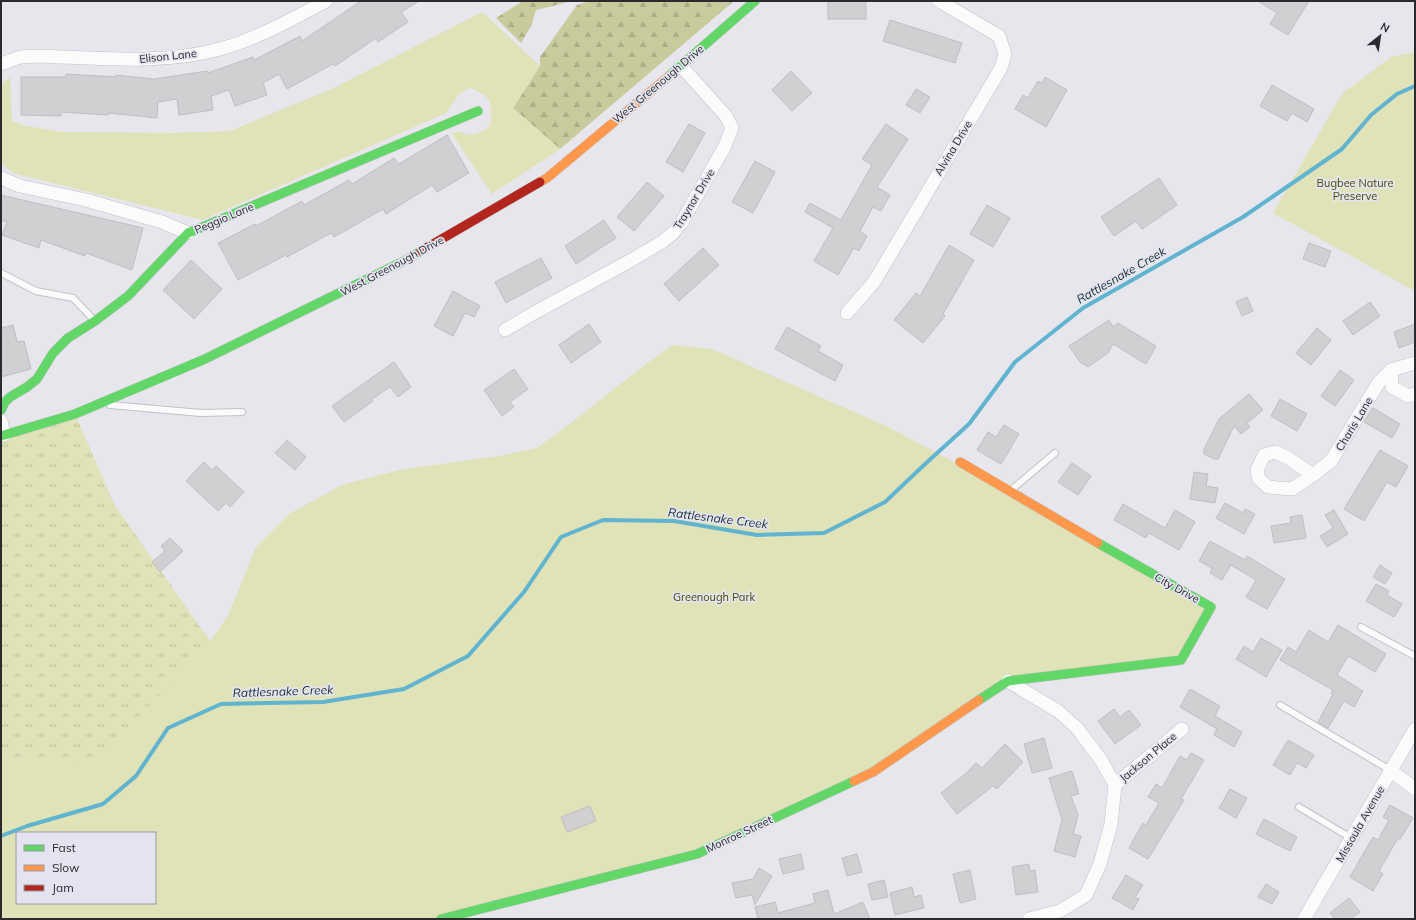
<svg xmlns="http://www.w3.org/2000/svg" width="1416" height="920" font-family="Mulish,sans-serif">
	<style>
		.grass { fill: url(#grass-tufts) }
		.forest { fill: url(#forest-firs) }
		.green { fill: #e0e2b7; fill-rule: evenodd }
		.lines { fill: none; stroke-linecap: round; stroke-linejoin: round }
		.stream { stroke: #60b4cf; stroke-width: 4 }
		.building { fill: #d2cfd3; stroke: #c0bec1 }
		.lane-casing { stroke: #c1c2c6; stroke-width: 8 }
		.street-casing { stroke: #c1c2c6; stroke-width: 14 }
		.fast-casing { stroke: #c1c2c6; stroke-width: 10 }
		.slow-casing { stroke: #c1c2c6; stroke-width: 10 }
		.jam-casing { stroke: #c1c2c6; stroke-width: 10 }
		.lane { stroke: #fbfbfc; stroke-width: 6 }
		.street { stroke: #fbfbfc; stroke-width: 13 }
		.fast { stroke: #63d668; stroke-width: 9 }
		.slow { stroke: #ff974d; stroke-width: 9 }
		.jam { stroke: #b3261e; stroke-width: 9 }
		.labels { text-anchor: middle; dominant-baseline: central; stroke-width: 3.5; stroke-linejoin: round; paint-order: stroke }
		.street-label { font-size: 11px; fill: #2b2b2f; stroke: #e3e4ef }
		.park-label { font-size: 11px; fill: #494901; stroke: #e3e4ef }
		.water-label { font-size: 12px; font-style: italic; fill: #1a2e35; stroke: #e3e4ef }
	</style>
	<defs>
		<pattern id="grass-tufts" width="24" height="20" patternUnits="userSpaceOnUse"><rect width="24" height="20" fill="#e0e2b7"/><path d="M3 7l-1-3M5 7V3M7 7l1-3M15 17l-1-3M17 17v-4M19 17l1-3" fill="none" stroke="#c0c29e"/></pattern>
		<pattern id="forest-firs" width="22" height="20" patternUnits="userSpaceOnUse"><rect width="22" height="20" fill="#cacb9d"/><path d="M5 1l3.5 6h-7zM16 11l3.5 6h-7z" fill="#aeae88"/></pattern>
	</defs>
	<rect width="100%" height="100%" fill="#e6e6ec"/>
	<path class="grass" d="M75,414l39,90 96,137 -17,20 -101,104 -91,-7v-322z"/>
	<g class="forest">
		<path d="M523,1h45l-3,2 -29,7 -5,16 -10,17 -25,-25z"/>
		<path d="M590,1h144l-174,148 -47,-41 27,-42v-9l37,-52z"/>
	</g>
	<g class="green">
		<path d="M482,12l58,54 -27,42 47,41 -68,45 -40,-60 7,-3c13,7 20,2 31,-5 2,-24 4,-28 -20,-38l-11,6 -13,19 -244,107 -11,-3 -178,-44 -12,-11v-78l9,-7 2,44 9,4 41,7 110,1 58,-2 102,-42z"/>
		<path d="M1415,52v239l-142,-78 69,-119 49,-37z"/>
		<path d="M672,345l40,4 176,78 66,35 257,145 -30,53 -173,21 -135,91 -176,82 -256,65h-440v-161l91,7 101,-104 17,-20 18,-25 28,-69 33,-33 53,-29 57,-15 106,-15 32,-7 30,-22 70,-55zM17,833h138v70h-138z"/>
	</g>
	<g class="lines">
		<path class="stream" d="M1,836l26,-10 76,-22 33,-28 32,-48 53,-24 102,-2 81,-13 64,-33 56,-64 37,-55 42,-17 71,1 83,14 67,-2 61,-31 39,-37 45,-41 46,-62 68,-54 160,-91 99,-68 29,-34 26,-21 18,-8"/>
	</g>
	<g class="building">
		<path d="M361,1h58l-18,11 7,10 -30,20 -2,-4 -41,28 -2,-2 -46,25 -8,-15 -16,9 4,12 -32,11 -6,-16 -18,6 2,14 -34,5 -2,-16 -19,3 -1,16 -49,-5v2l-47,-3v4l-40,-1v-38h45v-3l50,3v-2l38,4 53,-8 1,2 45,-16 1,3 46,-24 2,5z"/>
		<rect x="828" y="1" width="38" height="18"/>
		<path d="M1258,1h51l-21,34 -18,-11 7,-11z"/>
		<path d="M890,20l72,23 -7,20 -72,-22z"/>
		<path d="M791,71l21,22 -20,18 -20,-21z"/>
		<path d="M1045,77l22,13 -21,37 -31,-18 8,-14 5,3 10,-17 4,2z"/>
		<path d="M1272,85l42,24 -7,13 -15,-9 -5,8 -27,-15z"/>
		<path d="M916,89l14,8 -10,16 -14,-8z"/>
		<path d="M689,124l16,9 -22,39 -17,-10z"/>
		<path d="M886,124l22,15 -31,48 13,8 -9,16 -8,-4 -13,24 7,5 -8,15 -5,-3 -16,27 -24,-14 19,-33 -28,-16 5,-9 31,17 31,-55 -10,-6z"/>
		<path d="M447,135l22,38 -32,19 -5,-7 -46,29 -3,-5 -49,28 -3,-4 -44,24 -1,-2 -48,25 -20,-37 37,-19 1,2 46,-25 2,4 45,-25 3,4 42,-26 5,6z"/>
		<path d="M755,161l20,11 -22,41 -21,-11z"/>
		<path d="M1159,178l18,27 -35,24 -6,-8 -22,15 -13,-19z"/>
		<path d="M647,182l17,14 -30,35 -17,-14z"/>
		<path d="M1,195l142,33 -11,42 -46,-17 -1,3 -44,-16 -2,8 -37,-13 5,-13 -6,-2z"/>
		<path d="M987,205l23,13 -17,29 -23,-13z"/>
		<path d="M604,220l12,18 -40,26 -11,-18z"/>
		<path d="M1309,243l22,8 -6,16 -22,-8z"/>
		<path d="M949,245l25,15 -31,54 2,2 -22,27 -29,-23 22,-27 4,3z"/>
		<path d="M703,248l16,17 -40,36 -15,-17z"/>
		<path d="M541,258l11,20 -46,25 -11,-21z"/>
		<path d="M191,260l31,29 -28,30 -31,-29z"/>
		<path d="M453,291l27,15 -6,11 -9,-4 -12,23 -19,-10z"/>
		<path d="M1247,297l6,14 -11,5 -6,-14z"/>
		<path d="M1370,302l10,14 -27,19 -10,-14z"/>
		<path d="M1109,320l4,7 5,-4 38,23 -10,18 -33,-20 -5,9 -20,14 -8,-5 -11,-16z"/>
		<path d="M589,324l12,18 -30,21 -12,-18z"/>
		<path d="M1415,324v18l-16,6 -5,-16z"/>
		<path d="M13,325l4,17 7,-1 7,28 -30,8v-49z"/>
		<path d="M787,327l34,19 -3,5 25,14 -8,16 -60,-32z"/>
		<path d="M1317,328l14,12 -20,25 -15,-12z"/>
		<path d="M394,362l17,25 -13,10 -8,-10 -18,12 1,2 -29,21 -12,-16z"/>
		<path d="M514,369l14,20 -18,13 4,5 -12,9 -18,-26z"/>
		<path d="M1340,370l14,10 -19,26 -14,-10z"/>
		<path d="M1249,394l14,16 -16,13 3,4 -9,7 -7,-8 -16,33h-4l-10,-5v-5l15,-30z"/>
		<path d="M1280,399l27,15 -10,17 -26,-15z"/>
		<path d="M1373,408l27,16 -8,14 -28,-16z"/>
		<path d="M1004,425l15,9 -18,30 -24,-14 11,-18 8,5z"/>
		<path d="M287,440l19,17 -11,13 -20,-17z"/>
		<path d="M1380,450l28,16 -12,21 -9,-5 -23,39 -20,-12z"/>
		<path d="M204,462l8,8 4,-4 28,26 -14,15 -4,-4 -8,8 -32,-30z"/>
		<path d="M1072,463l19,13 -13,19 -20,-13z"/>
		<path d="M1194,472l14,2 -2,12 12,2 -3,15 -25,-4z"/>
		<path d="M1225,503l18,10 2,-4 10,5 -11,20 -28,-16z"/>
		<path d="M1123,504l42,24 10,-18 20,12 -16,28 -30,-17 -3,5 -32,-18z"/>
		<path d="M1334,510l14,24 -21,13 -7,-11 13,-8 -8,-13z"/>
		<path d="M1302,515l4,23 -32,5 -3,-17 20,-3 -1,-6z"/>
		<path d="M170,538l13,13 -23,21 -8,-10 13,-11 -4,-5z"/>
		<path d="M1210,541l35,19 2,-4 38,23 -18,30 -21,-12 10,-17 -25,-15 -9,15 -12,-7 2,-5 -13,-7z"/>
		<path d="M1380,565l12,8 -7,11 -12,-7z"/>
		<path d="M1376,584l13,7 -2,4 15,9 -8,13 -28,-16z"/>
		<path d="M1338,625l48,29 -11,18 -27,-16 -11,19 26,16 -9,16 -10,-6 -16,27 -10,-6 15,-28 -2,-1 2,-3 -53,-30 8,-13 8,5 13,-22 19,12z"/>
		<path d="M1261,638l21,12 -16,27 -30,-18 8,-13 9,6z"/>
		<path d="M1190,689l30,17 -5,10 27,16 -8,15 -20,-12 3,-6 -37,-22z"/>
		<path d="M1114,709l6,8 9,-7 12,15 -26,19 -17,-23z"/>
		<path d="M1044,738l8,30 -20,5 -8,-29z"/>
		<path d="M1288,740l26,15 -8,13 -9,-5 -7,12 -17,-10z"/>
		<path d="M1005,744l18,18 -26,27 -4,-3 -36,28 -16,-21 23,-18 12,-12 6,5z"/>
		<path d="M1191,753l13,7 -23,39 3,1 -36,59 -19,-11 14,-25 3,2 13,-22 -11,-6 8,-13 6,4 18,-32 7,4z"/>
		<path d="M1072,771l7,23 -8,2 7,19 -5,19 8,2 -6,21 -21,-6 8,-31 -13,-42z"/>
		<path d="M1230,789l17,9 -11,20 -17,-10z"/>
		<path d="M1390,805l23,13 -13,21 -2,-1 -19,33 4,3 -10,17 -23,-14 23,-40 5,3 11,-20 -6,-3z"/>
		<path d="M590,806l6,15 -29,11 -6,-15z"/>
		<path d="M1264,819l33,18 -7,14 -34,-17z"/>
		<path d="M801,854l3,15 -21,5 -4,-15z"/>
		<path d="M857,854l5,18 -15,4 -5,-18z"/>
		<path d="M1029,864l1,7 5,-1 3,22 -22,3 -4,-28z"/>
		<path d="M759,868l13,8 -17,29 -3,-10 -16,3 -4,-15 21,-4z"/>
		<path d="M970,870l6,29 -16,4 -7,-29z"/>
		<path d="M1126,875l17,10 -8,12 4,2 -6,11 -21,-12z"/>
		<path d="M884,880l4,17 -16,3 -4,-16z"/>
		<path d="M1266,884l13,8 -7,12 -14,-7z"/>
		<path d="M912,887l2,10 7,-2 3,13 -29,7 -5,-22z"/>
		<path d="M828,890l6,24 29,-12 7,17h-112l-3,-12 20,-5 3,11 37,-10 -2,-9z"/>
		<path d="M1349,898l11,14 -10,7h-15l-5,-6z"/>
	</g>
	<g class="lines">
		<defs>
			<g id="lane">
				<path d="M1,273l35,18 37,7 21,22"/>
				<path d="M110,405l91,8 41,-1"/>
				<path d="M1010,491l45,-38"/>
				<path d="M1361,627l54,29"/>
				<path d="M1280,705l110,65"/>
				<path d="M1299,807l52,31"/>
			</g>
			<g id="street">
				<path d="M1,64l19,-7 18,-1c60,2 123,9 182,-7 37,-10 72,-30 106,-48"/>
				<path d="M1,178l19,8 66,14 76,22 26,11"/>
				<path d="M847,313l27,-31 127,-214 4,-14 -6,-18 -60,-35"/>
				<path d="M505,330l29,-17 94,-51 34,-20 11,-9 9,-11 43,-76 7,-18 -6,-12 -45,-50"/>
				<path d="M1391,370l1,17 16,9 7,-2"/>
				<path d="M1,421l3,14"/>
				<path d="M1313,475l-25,-17 -13,-6 -11,3 -7,15 2,9 9,8 24,2 21,-14 18,-14 48,-79 12,-12 24,-7"/>
				<path d="M1008,681l50,30 19,17 24,32 14,25 -4,39 -11,40 -14,31 -26,16 -31,8"/>
				<path d="M1390,770l25,19"/>
				<path d="M1115,785l67,-56"/>
				<path d="M1304,919l111,-190"/>
			</g>
			<g id="fast">
				<path d="M669,76l86,-75"/>
				<path d="M1,410l4,-8 5,-5 17,-10 10,-8 16,-26 15,-15 27,-17 33,-25 60,-63 290,-122"/>
				<path d="M1,436l74,-22 130,-55 203,-100 13,-8"/>
				<path d="M979,700l29,-19 173,-21 30,-53 -113,-64"/>
				<path d="M441,919l256,-65 157,-73"/>
			</g>
			<g id="slow">
				<path d="M540,182l7,-4 122,-102"/>
				<path d="M960,462l138,81"/>
				<path d="M854,781l19,-9 106,-72"/>
			</g>
			<path id="jam" d="M421,251l119,-69"/>
		</defs>
		<use href="#lane" class="lane-casing"/>
		<use href="#street" class="street-casing"/>
		<use href="#fast" class="fast-casing"/>
		<use href="#slow" class="slow-casing"/>
		<use href="#jam" class="jam-casing"/>
		<use href="#lane" class="lane"/>
		<use href="#street" class="street"/>
		<use href="#fast" class="fast"/>
		<use href="#slow" class="slow"/>
		<use href="#jam" class="jam"/>
	</g>
	<g class="labels">
		<g class="street-label">
			<text transform="translate(168 56) rotate(-6)">Elison Lane</text>
			<text transform="translate(658 84) rotate(-40)">West Greenough Drive</text>
			<text transform="translate(953 148) rotate(-59)">Alvina Drive</text>
			<text transform="translate(694 199) rotate(-59)">Traynor Drive</text>
			<text transform="translate(224 218) rotate(-23)">Peggio Lane</text>
			<text transform="translate(392 266) rotate(-28)">West Greenough Drive</text>
			<text transform="translate(1354 424) rotate(-59)">Charis Lane</text>
			<text transform="translate(1177 588) rotate(29)">City Drive</text>
			<text transform="translate(1148 757) rotate(-40)">Jackson Place</text>
			<text transform="translate(1360 824) rotate(-60)">Missoula Avenue</text>
			<text transform="translate(739 834) rotate(-25)">Monroe Street</text>
		</g>
		<g class="park-label">
			<text x="1355" y="183">Bugbee Nature<tspan x="1355" dy="13">Preserve</tspan></text>
			<text x="714" y="597">Greenough Park</text>
		</g>
		<g class="water-label">
			<text transform="translate(1121 275) rotate(-30)">Rattlesnake Creek</text>
			<text transform="translate(718 518) rotate(7)">Rattlesnake Creek</text>
			<text transform="translate(283 691) rotate(-2)">Rattlesnake Creek</text>
		</g>
	</g>
	<rect width="1416" height="920" fill="none" stroke="#2b2b2f" stroke-width="4"/>
	<rect x="16" y="832" width="140" height="72" fill="#e3e4ef" stroke="#999aa2"/>
	<rect x="24" y="845" width="20" height="6" fill="#63d668" stroke="#999aa2"/>
	<text x="52" y="852" font-size="12" fill="#2b2b2f">Fast</text>
	<rect x="24" y="865" width="20" height="6" fill="#ff974d" stroke="#999aa2"/>
	<text x="52" y="872" font-size="12" fill="#2b2b2f">Slow</text>
	<rect x="24" y="885" width="20" height="6" fill="#b3261e" stroke="#999aa2"/>
	<text x="52" y="892" font-size="12" fill="#2b2b2f">Jam</text>
	<g transform="translate(1380 36) rotate(30)" stroke="#e3e4ef" stroke-width="3" paint-order="stroke">
	<path d="M0-3L7 15L0 10L-7 15Z" fill="#2b2b2f"/>
	<text y="-6" font-size="11" font-weight="bold" text-anchor="middle" fill="#2b2b2f">N</text>
	</g>
</svg>
